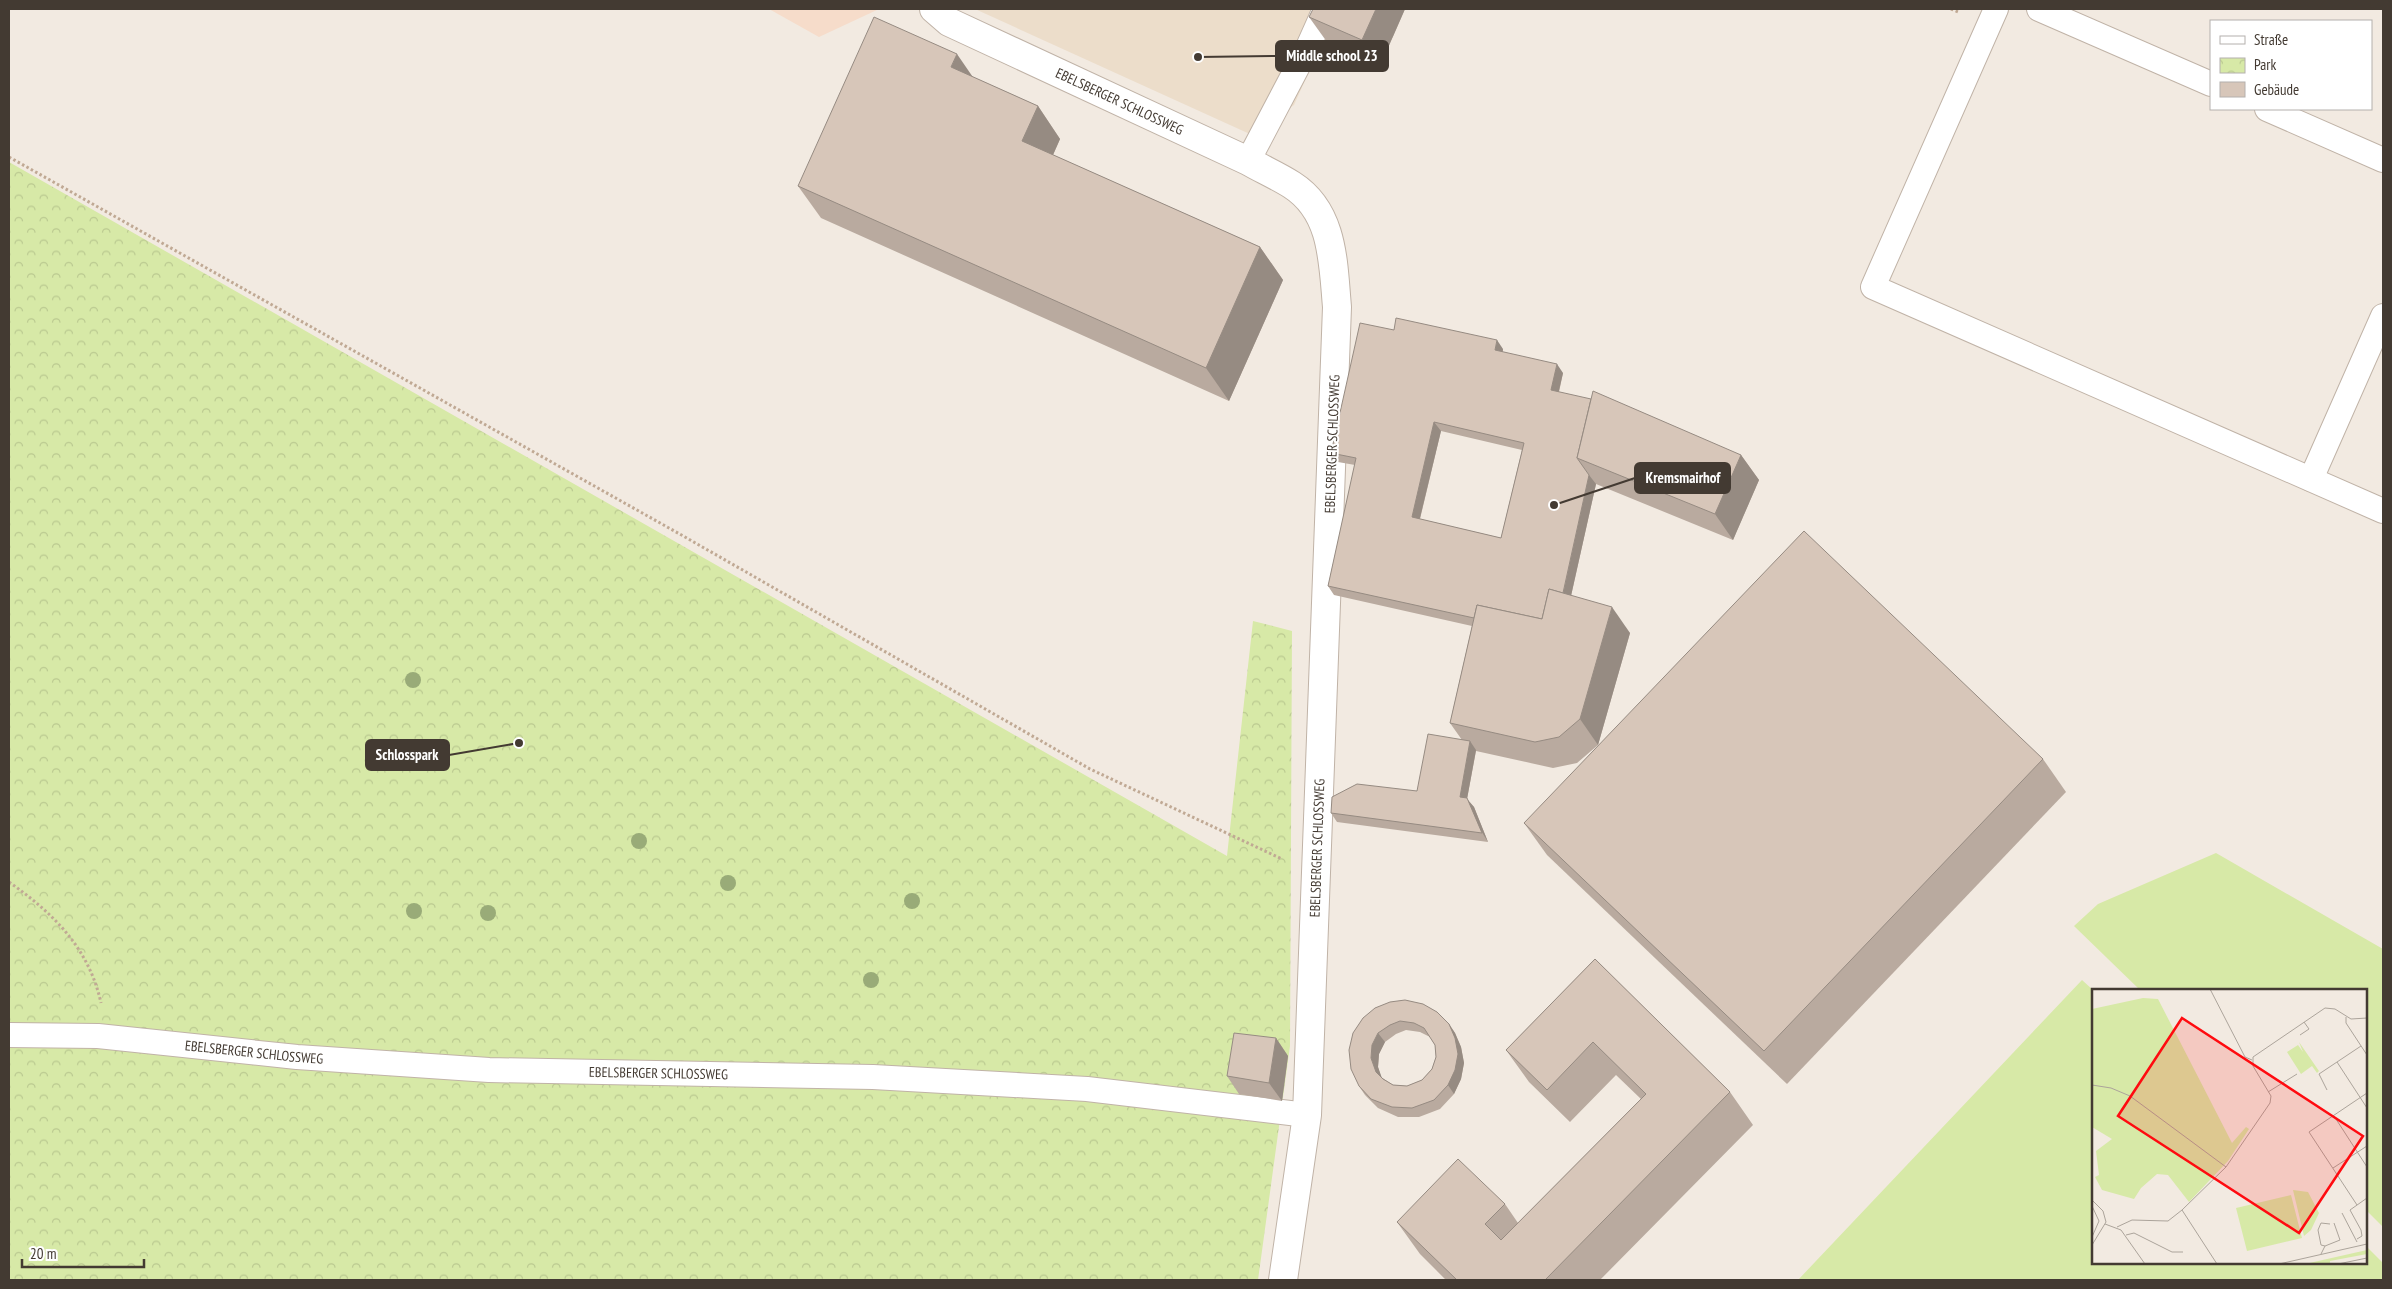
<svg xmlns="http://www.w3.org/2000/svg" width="2392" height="1289" font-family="'PT Sans Narrow',sans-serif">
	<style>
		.commercial { fill: #f6dcca }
		.education { fill: #ecddca }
		.park { fill: url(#park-crowns) }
		.garden { fill: #d7e9a7 }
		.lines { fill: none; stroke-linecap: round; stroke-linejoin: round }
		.service-casing { stroke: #c0b3a7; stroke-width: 26 }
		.minor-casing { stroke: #c0b3a7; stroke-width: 30 }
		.path { stroke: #c0a994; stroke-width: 3; stroke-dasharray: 2.5 2.5; stroke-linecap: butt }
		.service { stroke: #fff; stroke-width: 24 }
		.minor { stroke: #fff; stroke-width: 28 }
		.tree { fill: #99ab78 }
		.wall { fill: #b9aa9f; fill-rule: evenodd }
		.shaded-wall { fill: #968b82 }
		.building { fill: #d7c6b9; stroke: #968b82; fill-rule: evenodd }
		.labels { text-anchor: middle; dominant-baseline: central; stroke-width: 4; stroke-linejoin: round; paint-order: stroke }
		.street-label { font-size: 14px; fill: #433a32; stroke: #fff }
		.inset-road { fill: none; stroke: #aca49b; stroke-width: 1 }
		.view { fill: #ff0b10; fill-opacity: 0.15; stroke: #ff0b10; stroke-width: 2.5 }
		.inset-edge { fill: none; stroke: #433a32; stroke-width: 2.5 }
		.leader { fill: none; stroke: #433a32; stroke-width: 2 }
		.callout-dot { fill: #433a32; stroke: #fff; stroke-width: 2 }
		.callout { fill: #433a32; stroke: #433a32; stroke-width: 2 }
		.callout-label { font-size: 15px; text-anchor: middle; font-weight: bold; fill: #fff }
	</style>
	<defs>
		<pattern id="park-crowns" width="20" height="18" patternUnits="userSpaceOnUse" patternTransform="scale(1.25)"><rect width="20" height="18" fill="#d7e9a7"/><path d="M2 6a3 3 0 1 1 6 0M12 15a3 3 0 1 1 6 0" fill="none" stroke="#bac990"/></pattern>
	</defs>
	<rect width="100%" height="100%" fill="#f2eae1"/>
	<path class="commercial" d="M769,9h110l-60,28z"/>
	<path class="education" d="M975,9h362l-43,96 -42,30z"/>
	<path class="park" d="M9,162l1218,694 26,-235 39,10 -2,415 -32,234h-1249z"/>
	<g class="garden">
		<path d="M2216,853l167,96v278l-17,-17v-220h-226l-66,-64 24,-22z"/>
		<path d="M2082,980l11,10v273h273v-17l17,17v17h-585z"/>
	</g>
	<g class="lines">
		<defs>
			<g id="service">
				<path d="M1996,9l-123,278 510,224"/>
				<path d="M2039,9l172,75"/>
				<path d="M2267,109l116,51"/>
				<path d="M1248,161l60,-114 17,-38"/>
				<path d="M2311,479l72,-163"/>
				<path id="s1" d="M9,1035l89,1 199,21 192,13 384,7 214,12 220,26"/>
			</g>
			<g id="minor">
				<path id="s2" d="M934,9l15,13 299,139c14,8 30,15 44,24 42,27 41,78 45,122l-30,808 -24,165"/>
			</g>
		</defs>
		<use href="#service" class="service-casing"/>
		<use href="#minor" class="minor-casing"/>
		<g class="path">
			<path d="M1951,9l7,3"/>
			<path d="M9,157l676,380 405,232 192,90"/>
			<path d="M9,882c44,31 80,66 92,121"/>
		</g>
		<use href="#service" class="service"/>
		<use href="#minor" class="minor"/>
	</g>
	<g class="tree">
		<circle cx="413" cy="680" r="8"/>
		<circle cx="639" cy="841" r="8"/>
		<circle cx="728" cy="883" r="8"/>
		<circle cx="912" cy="901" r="8"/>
		<circle cx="414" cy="911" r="8"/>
		<circle cx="488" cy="913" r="8"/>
		<circle cx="871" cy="980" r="8"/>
	</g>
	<g class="wall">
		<path d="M1405,9l-25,57 -53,-24 -18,-25z"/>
		<path d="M973,77l65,29 22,33 -7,16 207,92 23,33 -54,121 -408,-183 -23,-32z"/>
		<path d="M1394,330l109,19v3l60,21 -4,19 182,63 18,25 -26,60 -137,-56 -25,112 59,37 -32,112 -21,18 -24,5 -77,-17 -9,48 7,8 14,35 -151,-20 -6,-9 86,-22 45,-51 -12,-17 22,-97 -138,-31 -6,-9 27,-121 -17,-3 -7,-9zM1441,431l81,19 -21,88 -81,-19z"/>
		<path d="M2043,759l23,33 -279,292 -240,-229 -23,-32z"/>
		<path d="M1595,959l135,133 23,33 -153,155h-154l-26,-26 -23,-32 108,-18 13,19 123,-124 -25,-24 -46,47 -41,-40 -23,-32z"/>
		<path d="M1363,1018l86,6 6,9 6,14 3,16 -3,16 -7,15 -14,15 -21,8h-21l-20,-9 -13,-13 -6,-9zM1406,1030l14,2 10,5 5,8 1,12 -4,12 -10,11 -15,6 -14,-1 -12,-8 -3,-10 1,-13 6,-12 11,-8z"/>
		<path d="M1276,1038l12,18 -6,45 -43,-7 -12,-18z"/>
	</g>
	<g class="shaded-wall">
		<path d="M1376,9h29l-25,57 -18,-26z"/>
		<path d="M957,54l22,32 -28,-19z"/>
		<path d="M1038,106l22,33 -15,34 -23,-32z"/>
		<path d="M1260,247l23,33 -54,121 -23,-33z"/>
		<path d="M1497,340l6,9 -2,10 -6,-9z"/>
		<path d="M1557,364l6,9 -6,26 -6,-9z"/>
		<path d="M1434,422l7,9 -23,95 -6,-9z"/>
		<path d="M1741,455l18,25 -26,60 -18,-26z"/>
		<path d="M1589,475l7,9 -36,161 -6,-9z"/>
		<path d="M1612,607l18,26 -32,112 -18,-26z"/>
		<path d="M1470,741l6,9 -9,49 7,8 14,35 -28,-45z"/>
		<path d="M1449,1024l6,9 6,14 3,16 -3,16 -7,15 -6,-9z"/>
		<path d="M1378,1033l7,9 -6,12 -1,13 5,14 -7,-9 -5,-14 1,-13z"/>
		<path d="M1276,1038l12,18 -6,45 -13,-18z"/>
	</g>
	<g class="building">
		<path d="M1313,9h63l-14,31 -53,-23z"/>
		<path d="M874,17l83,37 -6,13 87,39 -16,35 238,106 -54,121 -408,-182z"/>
		<path d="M1396,318l101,22 -2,10 62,14 -6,26 40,9 -14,59 12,17 -26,118 -14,-4 -7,30 -65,-14 -3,13 -146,-32 28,-128 -25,-5 29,-130 34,7zM1434,422l90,21 -23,95 -89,-21z"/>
		<path d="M1593,391l148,64 -26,59 -138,-56z"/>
		<path d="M1804,531l239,228 -279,292 -240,-228z"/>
		<path d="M1549,589l63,18 -32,112 -21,18 -24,5 -85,-19 27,-118 65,14z"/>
		<path d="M1428,734l42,7 -10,56 7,1 15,35 -151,-20 1,-16 25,-13 60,7z"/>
		<path d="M1595,959l135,133 -185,188h-88l-60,-58 61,-63 47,45 -20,20 16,16 145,-146 -53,-52 -46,48 -41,-40z"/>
		<path d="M1405,1000l18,4 14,8 12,12 6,14 3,16 -3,16 -7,15 -14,15 -22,8 -20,-1 -21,-8 -12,-13 -8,-17 -2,-19 4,-17 10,-15 12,-10 15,-6zM1400,1021l14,2 10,5 11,17 1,12 -4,12 -10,11 -15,6 -14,-1 -10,-6 -7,-7 -5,-14 1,-13 6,-12 12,-8z"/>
		<path d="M1234,1033l42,5 -7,45 -42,-7z"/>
	</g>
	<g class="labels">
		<g class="street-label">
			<text stroke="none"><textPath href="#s2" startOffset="208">EBELSBERGER SCHLOSSWEG</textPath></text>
			<text transform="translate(1332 444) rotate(-88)">EBELSBERGER SCHLOSSWEG</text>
			<text transform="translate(1317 848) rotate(-88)">EBELSBERGER SCHLOSSWEG</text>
			<text stroke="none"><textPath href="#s1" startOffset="246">EBELSBERGER SCHLOSSWEG</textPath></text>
			<text stroke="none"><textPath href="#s1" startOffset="651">EBELSBERGER SCHLOSSWEG</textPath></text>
		</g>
	</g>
	<g transform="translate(2092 989)">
		<rect width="275" height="275" fill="#f2eae1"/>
		<path d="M275,261v4l-37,7v3h-25z" fill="#d7e9a7"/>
		<path d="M51,9l15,1 74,144 14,-16 3,2 -21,32 -39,41 -21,-27 -11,-1 -16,14 -7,11 -32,-9 -7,-13 4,-2 -3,-24 16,-12 -20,-12v-118z" fill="#d7e9a7"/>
		<path d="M207,53l20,29 -2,2 -5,-7 -11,8 -14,-22 11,-7 5,7zM201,201l15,2 11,21 -8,17 -7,6zM199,206l11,43 -55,13 -11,-43z" fill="#d7e9a7"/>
		<path class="inset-road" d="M118,0l35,68 7,3M254,28v6l21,32M208,46l9,-6 -5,-7M269,57l-24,16 30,46M0,96l19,3 19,8 96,71M235,101l-8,-16 18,-12M176,103l29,-18M242,127l33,51M241,179l34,-22M0,211l11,11 3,11 -14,23M265,216l-48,-73 58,-39M0,217l7,15 -7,16M250,224l15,29M13,235l16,6 24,34M25,238l15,-7 36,1 14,-11M34,246l8,-2 38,19h11M265,250l5,-3 -1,-6 -11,-20 17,-12M233,257l-4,-1 -3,-15 3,-7 9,1M229,265l4,-8 15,-6 -6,-17M125,275l-35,-54 44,-43 44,-64 1,-7 -18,-30v-9l72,-49 10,1 16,10 16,-1M187,275l88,-20M246,275l29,-6"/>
		<path class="view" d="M90,29l181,118 -64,97 -181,-117z"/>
		<rect width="275" height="275" class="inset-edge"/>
	</g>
	<path class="leader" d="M1198 57L1276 56M1554 505L1635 478M519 743L449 755"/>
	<g class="callout-dot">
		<circle cx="1198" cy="57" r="5"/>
		<circle cx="1554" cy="505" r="5"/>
		<circle cx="519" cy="743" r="5"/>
	</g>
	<g class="callout">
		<rect x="1276" y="41" width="112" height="30" rx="5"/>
		<rect x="1635" y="463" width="95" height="30" rx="5"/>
		<rect x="366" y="740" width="83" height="30" rx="5"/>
	</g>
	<g class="callout-label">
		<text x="1332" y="61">Middle school 23</text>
		<text x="1683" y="483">Kremsmairhof</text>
		<text x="407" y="760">Schlosspark</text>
	</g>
	<rect width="2392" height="1289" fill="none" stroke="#433a32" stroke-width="20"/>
	<rect x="2210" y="20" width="162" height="90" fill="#ffffff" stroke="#b4b0ad"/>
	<rect x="2220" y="36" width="25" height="8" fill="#ffffff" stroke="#b4b0ad"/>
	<text x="2254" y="45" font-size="15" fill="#433a32">Straße</text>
	<rect x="2220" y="58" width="25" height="15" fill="url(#park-crowns)" stroke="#b4b0ad"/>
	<text x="2254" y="70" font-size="15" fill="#433a32">Park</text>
	<rect x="2220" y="82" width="25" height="15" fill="#d7c6b9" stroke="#b4b0ad"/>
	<text x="2254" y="95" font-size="15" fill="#433a32">Gebäude</text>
	<path d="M22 1259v8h122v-8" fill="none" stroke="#433a32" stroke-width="2.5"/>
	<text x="30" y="1259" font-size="15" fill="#433a32" stroke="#ffffff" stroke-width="4" paint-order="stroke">20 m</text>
</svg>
